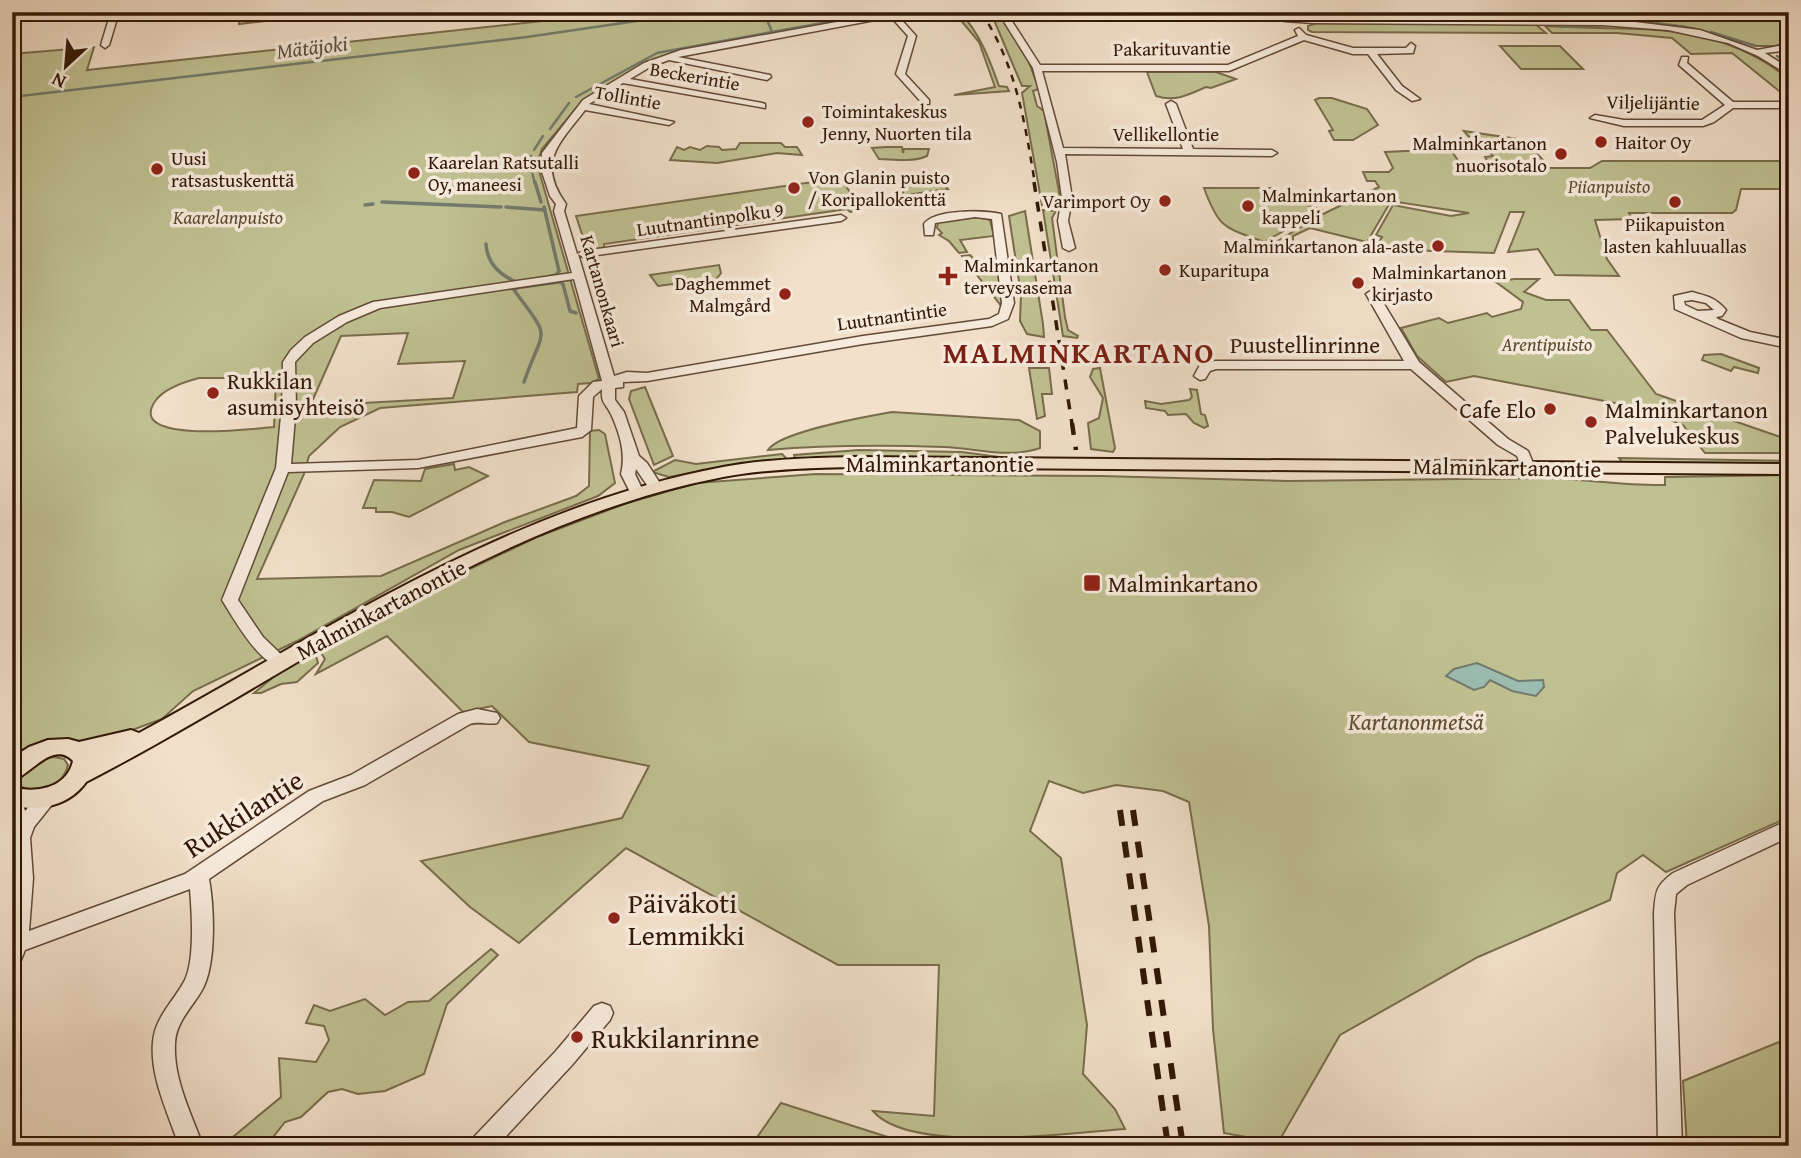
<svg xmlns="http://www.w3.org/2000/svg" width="1801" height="1158" font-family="'Gentium Book Plus',serif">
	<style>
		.green { fill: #c0c192; stroke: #796c4c; stroke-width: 2; fill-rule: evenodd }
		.water { fill: #9cbdb2; stroke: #727b6d; stroke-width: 2 }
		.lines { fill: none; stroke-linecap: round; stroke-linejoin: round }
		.stream-far1 { stroke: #727b6d; stroke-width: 2.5 }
		.stream { stroke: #727b6d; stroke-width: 3.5 }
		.minor-casing { stroke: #624a37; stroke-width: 3 }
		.major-casing { stroke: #321806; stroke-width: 4 }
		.minor { fill: #f7ebdd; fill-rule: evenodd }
		.major { fill: #f2e0ca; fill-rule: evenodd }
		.rail-far3 { stroke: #321806; stroke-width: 2.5; stroke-dasharray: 7 7; stroke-linecap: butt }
		.rail-far2 { stroke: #321806; stroke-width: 3.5; stroke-dasharray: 10 10; stroke-linecap: butt }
		.rail-far1 { stroke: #321806; stroke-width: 4.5; stroke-dasharray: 12 12; stroke-linecap: butt }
		.rail { stroke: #321806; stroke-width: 6; stroke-dasharray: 16 16; stroke-linecap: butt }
		.poi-dot { fill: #8f2418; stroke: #f7ebdd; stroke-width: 2.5 }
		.labels { text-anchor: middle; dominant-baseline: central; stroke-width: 7; stroke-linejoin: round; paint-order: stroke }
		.far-street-label { font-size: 19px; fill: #321806; stroke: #f7ebdd }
		.far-poi-label { font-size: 19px; fill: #321806; stroke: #f7ebdd; text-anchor: start }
		.far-park-label { font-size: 19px; font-style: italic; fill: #5d4b30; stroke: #f7ebdd }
		.far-water-label { font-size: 21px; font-style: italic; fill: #575242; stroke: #f7ebdd }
		.street-label { font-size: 23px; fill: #321806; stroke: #f7ebdd }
		.poi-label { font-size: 23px; fill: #321806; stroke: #f7ebdd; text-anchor: start }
		.park-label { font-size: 23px; font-style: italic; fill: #5d4b30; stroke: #f7ebdd }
		.near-street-label { font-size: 28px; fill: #321806; stroke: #f7ebdd }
		.near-poi-label { font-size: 28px; fill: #321806; stroke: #f7ebdd; text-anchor: start }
		.district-label { font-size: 30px; font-weight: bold; letter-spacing: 2px; fill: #7a1f14; stroke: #f7ebdd }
	</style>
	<rect width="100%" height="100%" fill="#f2e0ca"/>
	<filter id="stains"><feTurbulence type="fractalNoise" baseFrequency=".00286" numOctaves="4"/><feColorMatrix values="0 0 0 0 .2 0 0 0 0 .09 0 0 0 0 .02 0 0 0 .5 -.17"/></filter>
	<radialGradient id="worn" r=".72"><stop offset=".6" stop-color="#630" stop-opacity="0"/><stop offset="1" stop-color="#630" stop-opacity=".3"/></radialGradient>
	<g class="green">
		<path d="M240,12h89v2l-90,10z"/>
		<path d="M626,12h268l-231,44 -80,44 -41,49 -5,15 62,215 -8,4 -13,1 -1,8 -197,16 -40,19 -31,29 -5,18 -47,105 124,-3 124,-54 71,-26 13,-10 1,-55 9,-1 6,4 10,49 -17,13 -139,54 -162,91 -104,50 -31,28 -38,14 -112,29v-708l82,-7 -7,23zM408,333l-10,31 67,-3 -12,37 -143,8 31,-70zM199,378h77l-2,49c-14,1 -152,19 -118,-27 9,-12 28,-18 43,-22z"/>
		<path d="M954,12h6c20,22 29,46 39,74l8,1 2,4 -55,4 41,-8 -16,-45z"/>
		<path d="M999,12l29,48 11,29 -6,2 4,15 7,5 16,86 -2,4 -16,4 -20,-112 8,-7h-8l-31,-73z"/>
		<path d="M1267,12h522v29l-14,5h-19l-63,-18 -61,-8 -113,-3 -214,2z"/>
		<path d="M1318,23l217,1 11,9 -234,-1 -4,-2v-4z"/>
		<path d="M1545,26c90,6 166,-9 244,53v20l-57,-46 -41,1 -19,-16 -55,-5h-65z"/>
		<path d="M1500,46h60l23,23h-62z"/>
		<path d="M1147,72h69l20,7 -25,9 -5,-1c-18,8 -31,15 -50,9z"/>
		<path d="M1319,98h13l35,11 11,16 -25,15h-19l-5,-9 4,-1 -18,-30z"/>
		<path d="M1464,131l60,9 22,23 -13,5h57l12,-7h187v28h-48l-5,21 -4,3h-103l3,6 -37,1 12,39 12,17 -64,-1 -17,-26 -30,3 16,-40h-14l-16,41 -119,-4 7,-12 -6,-2 17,-30 58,11 18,-3 -78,-12 -24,41 -57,-14 -17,8v8l-9,6 -13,-5 48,-29 60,-29 -4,-6h-8l-4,-9h26l4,-4 -8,-16 65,-3 10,14h25l6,4 -6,-10 8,-1 -11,-14h-9z"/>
		<path d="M740,143h41l4,4h12l5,8 -25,-2 -60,10 -47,-3 7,-13 7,3 6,-3 10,3 7,-4 12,1 3,3 14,-1z"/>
		<path d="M887,147h15l1,6 1,-4h25l-2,7c-13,6 -32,4 -48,3l-7,-11z"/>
		<path d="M926,175h10l12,14 -83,12 38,-6v-8l-11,-11z"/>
		<path d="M841,178l20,32 -11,2 -3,-3 -243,35v6l-17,-1 -11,-33z"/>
		<path d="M1204,188h69l2,5 46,17 -57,32c-40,-15 -45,-13 -60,-54z"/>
		<path d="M1043,210l13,1 -4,7 13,99 3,13 10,6 -1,2 -14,-2z"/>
		<path d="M1025,211l18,113 1,13 -17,-3 -7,-13 1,-27 -12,-78z"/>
		<path d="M978,217l12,3 4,16 -34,4 7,12 -8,1 -10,-12 -10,-6 3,-2 -5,-5 1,-6z"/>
		<path d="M970,255l8,8 16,-2 -2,-4 5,-1 5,51 -40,-51z"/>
		<path d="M719,265l2,8 -13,17 -35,-6 -15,2 -8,-11z"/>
		<path d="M1514,279h25l-15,13 22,8h23l22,30h16l49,64 133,46v13h-84l-22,-28 -42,-17 -167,-32 -28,6 -29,-26 -16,-28 38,-10 9,5 39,-10 5,4 29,-8 2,-7 -27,-20z"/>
		<path d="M1721,354l38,14 -1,5 -24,-6 -3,4 -29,-11 2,-5z"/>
		<path d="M1029,368h20l3,26h-10l3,22 -8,3z"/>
		<path d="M1100,368l15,80 -2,4 -22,-3 -3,-26 11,-5 4,-20 -13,-21 3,-8z"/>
		<path d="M645,387l28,69 -19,9 -25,-66 2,-8z"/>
		<path d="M1190,389l7,1 4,24 4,1 3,11 -4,2 -10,-5 -8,-9 -18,1 -3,-4 -19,-3 -1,-7 16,3 28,-4 3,-3z"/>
		<path d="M892,412l127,8 21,11v17c-31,11 -64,0 -96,-1 -59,-2 -118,-2 -176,3 11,-18 101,-34 124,-38z"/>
		<path d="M859,450l103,2 45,6h-212l-1,-3z"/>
		<path d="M782,454l5,5 -36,3 -82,15 -17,-5 23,-12 21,4z"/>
		<path d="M1619,458l170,3v3l-167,-2z"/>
		<path d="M454,464l1,6 14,-3 19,9 -79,41 -17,-5h-16v-4h-13l11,-28 47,1 4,-12z"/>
		<path d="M816,474l285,2 187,5 256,-3c41,1 81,8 121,7v-8l124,-2v342l-123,55 -23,-17 -26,18 -7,27 -132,57 -138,78 -62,108 -54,-10 -11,-104 -4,-103 -20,-124 -26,-11 -47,-6 -33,8 -34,-12 -19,50 31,27 26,167 -4,49 32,35 10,20c-55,4 -215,26 -252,-18l61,5 5,-151h-101l-212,-117 -107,95 -49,-36 -49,-46 201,-43 27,-52 -120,-24 -37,-36 -29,6 -76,-76 -71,38 9,-15 -4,-6 19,-15 94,-52 103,-49 90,-34 69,-20z"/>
		<path d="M311,654l5,2 2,7 -21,19 -16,2 -20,9h-7l28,-23z"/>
		<path d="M54,757l10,2 4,6c-4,20 -29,31 -46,22l-2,-4c2,-15 20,-24 34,-26z"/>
		<path d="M491,949l7,6 -51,49 -23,70 -39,17 -27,3 -16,-5 -14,3 -27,25 -16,5 -19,24h-33l-5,-5 53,-44 -2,-39 37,4 13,-22 -5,-14 -18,-3 8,-18 16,6 35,-12 20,16 23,-13 21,-1z"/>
		<path d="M1789,1038v108h-102l-4,-65z"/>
		<path d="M781,1103l135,43h-165z"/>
	</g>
	<path class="water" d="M1477,663l41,18 25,-1 1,7 -8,9 -24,-5 -22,-11 -6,7 -10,3 -28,-14 8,-7z"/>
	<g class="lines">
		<g class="stream-far1">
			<path d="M1265,12l13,3"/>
			<path d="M874,14l8,-2"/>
			<path d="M1316,18h30"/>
			<path d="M1355,18l134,1"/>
			<path d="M1590,19l40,1 57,7"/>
			<path d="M1560,27l48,-2"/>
			<path d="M772,32l96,-17"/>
			<path d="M1711,32l45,14"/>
			<path d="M1777,56l12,8"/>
			<path d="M12,97l515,-60 171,-25"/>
			<path d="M576,97l81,-44 115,-21 -7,-17"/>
			<path d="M550,129l19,-26"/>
			<path d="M534,150l9,-14"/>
			<path d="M531,156v12"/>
			<path d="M532,172l3,12"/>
		</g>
		<g class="stream">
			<path d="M535,182l6,20"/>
			<path d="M382,202l119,5"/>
			<path d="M365,205l8,-1"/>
			<path d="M506,207l39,3"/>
			<path d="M544,207l15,64"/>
			<path d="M486,244c1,18 13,30 28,37"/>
			<path d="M547,277l9,-2 3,-4"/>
			<path d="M519,287l-5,3c39,53 30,34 10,92"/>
			<path d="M522,287l37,-5 4,2 7,27 6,2"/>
		</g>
		<defs>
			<g id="minor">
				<path d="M111,12h8l-10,33 -4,3 -4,-3z"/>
				<path d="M892,12h19l-13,4 18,20 -11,38 24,26v4h-6l-27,-30 12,-38 -17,-19 -213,40 92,18 1,2 -4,3 -98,-20 -19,7 -20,12 132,24 3,1v4l-142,-25 -34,21 85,18 -5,3 -84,-15c-26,34 -49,52 -19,94l-2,7 13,43 6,-3 258,-36 5,3 -5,3 -258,36 -5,-3 36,122 13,-4 20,1 216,-37 126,-17 10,-5 3,-11 -10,-84 -17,-2 -40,6 -2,12h-8l-1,-11c10,-15 59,-14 77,-10l13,89 -6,16 -16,7 -129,18 -216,37 -24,1v5l-8,1v12l9,12 15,44 8,7 16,25 -2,3h-10l-15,-22 -1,5 9,19 -7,4 -5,-1 -11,-22c5,-21 -1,-40 -10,-60 -6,-12 -10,-10 -9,-25l-9,8 -2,33 -9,7 -164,31 -130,4 -50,128 25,37 27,26 -2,4c-24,7 -55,-50 -66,-67l54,-132 6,-62 1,-44 8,-12 14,-13 34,-21 34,-14 199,-29 -18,-62 2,-7 -6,-8 -9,-27 1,-16 41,-53 61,-37 37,-13zM574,279l28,102 -9,1 -14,14 -2,32 -159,32 -127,4 5,-58 -1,-44 18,-19 34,-21 33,-14z"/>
				<path d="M998,12h8l34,53h188l70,-29 -3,-6 4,-2 7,7 47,13h53l5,-5 4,3 -2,7 -36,1 25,32 18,13 -8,2 -16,-11 -28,-36h-15l-49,-14 -75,31h-187l21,77 120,1 -17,-45 5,-3 5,3 17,45 79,1 5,3 -5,3 -207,-2 7,44 -4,23 7,27 -6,3 -6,-3 -5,-27 4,-23 -5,-36 -18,-71 -6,-23z"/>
				<path d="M1251,12l62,7 322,3 65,8 57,20 32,-6v6l-24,3 24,15v7l-31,-19 -30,-13 -60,-13 -66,-5 -289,-2 -28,-2z"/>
				<path d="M1682,57h6l-1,6 46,39h56v6h-56l-19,14 -11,4h-79l-34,-8 5,-3 29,5h78l23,-15 -46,-40z"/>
				<path d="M1372,290l6,4 41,68 89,77 20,12 7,17 -2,3h-10l-6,-15 -19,-11 -87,-76h-195l-6,2 -5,8 -5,1 -6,-4 6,-11 15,-4h189l-38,-67z"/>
				<path d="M1692,292c15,4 24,6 34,18l-4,6 -6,1 2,2 32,13 39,8v8l-48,-10 -66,-29 -1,-13zM1692,300l14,3 8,7 -16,1 -13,-6 -1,-4z"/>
				<path d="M477,709l20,4 3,5 -3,5c-9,2 -17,-2 -27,1l-105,61 -42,16 -114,78c5,28 7,81 -5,107 -9,19 -28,34 -29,57 -2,36 16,70 28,103h-24c-11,-34 -29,-68 -26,-104 2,-25 21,-41 32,-62 10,-21 7,-67 5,-91l-165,61 -6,15 -7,3v-178l8,2 5,19c9,-10 16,-24 31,-19l2,5 -24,30 -4,11 3,40 -4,53 156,-57 124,-83 42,-16 107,-61z"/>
				<path d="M1789,820v17l-102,48 -11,9 -2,19 8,233h-24l-4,-233c2,-22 1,-26 19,-40z"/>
				<path d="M602,1003l8,3 3,7 -3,7 -38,45 -75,81h-28l4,-8 83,-87 38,-45z"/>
			</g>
			<path id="major" d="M855,457l934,7v10l-934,-7c-44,1 -89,2 -132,10 -234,45 -429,198 -637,305 -16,23 -48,31 -74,23v-18c24,7 55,1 61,-26 -20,-21 -43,14 -61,20v-23l17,-11 19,-7 20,-1 11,3 52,-12 8,3c187,-102 371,-226 584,-266 44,-8 88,-9 132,-10z"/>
		</defs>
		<use href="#minor" class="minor-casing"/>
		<use href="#major" class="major-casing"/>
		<use href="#minor" class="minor"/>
		<use href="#major" class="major"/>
		<path class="rail-far3" d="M981,12c35,52 44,111 54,172"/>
		<path class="rail-far2" d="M1034,182l38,242"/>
		<path class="rail-far1" d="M1072,423l4,27"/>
		<g class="rail">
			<path d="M1120,810l48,336"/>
			<path d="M1133,810l50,336"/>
		</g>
	</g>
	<g class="poi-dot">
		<circle cx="808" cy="122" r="7"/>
		<circle cx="1601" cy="142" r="7"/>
		<circle cx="1561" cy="154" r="7"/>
		<circle cx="157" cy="169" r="7"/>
		<circle cx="414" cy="173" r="7"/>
		<circle cx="794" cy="188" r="7"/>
		<circle cx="1165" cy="201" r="7"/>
		<circle cx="1675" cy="202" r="7"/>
		<circle cx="1248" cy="206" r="7"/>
		<circle cx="1438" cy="246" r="7"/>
		<circle cx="1165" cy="270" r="7"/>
		<path d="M944.5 265.5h7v7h7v7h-7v7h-7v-7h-7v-7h7z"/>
		<circle cx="1358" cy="283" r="7"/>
		<circle cx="785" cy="294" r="7"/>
		<circle cx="213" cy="393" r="7"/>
		<circle cx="1550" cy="409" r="7"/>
		<circle cx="1591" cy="422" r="7"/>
		<rect x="1083" y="574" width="18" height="18" rx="3.5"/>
		<circle cx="614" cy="918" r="7"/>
		<circle cx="577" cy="1037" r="7"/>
	</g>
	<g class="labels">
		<g class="far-street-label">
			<text transform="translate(1172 48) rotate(-1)">Pakarituvantie</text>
			<text transform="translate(695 76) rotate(10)">Beckerintie</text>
			<text transform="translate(628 97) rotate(10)">Tollintie</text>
			<text transform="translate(1653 102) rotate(1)">Viljelijäntie</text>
			<text x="1166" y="134">Vellikellontie</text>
			<text transform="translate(710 219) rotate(-8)">Luutnantinpolku 9</text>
			<text transform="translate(603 291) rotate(74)">Kartanonkaari</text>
			<text transform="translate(892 316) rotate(-8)">Luutnantintie</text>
		</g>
		<g class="far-poi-label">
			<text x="822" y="111">Toimintakeskus<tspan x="822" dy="22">Jenny, Nuorten tila</tspan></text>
			<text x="1615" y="142">Haitor Oy</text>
			<text x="1547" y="143" text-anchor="end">Malminkartanon<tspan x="1547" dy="22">nuorisotalo</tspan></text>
			<text x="171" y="158">Uusi<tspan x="171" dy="22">ratsastuskenttä</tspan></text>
			<text x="428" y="162">Kaarelan Ratsutalli<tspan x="428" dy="22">Oy, maneesi</tspan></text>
			<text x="808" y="177">Von Glanin puisto<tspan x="808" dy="22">/ Koripallokenttä</tspan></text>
			<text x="1262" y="195">Malminkartanon<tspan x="1262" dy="22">kappeli</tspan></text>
			<text x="1151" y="201" text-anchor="end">Varimport Oy</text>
			<text x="1675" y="224" text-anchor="middle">Piikapuiston<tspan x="1675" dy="22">lasten kahluuallas</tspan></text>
			<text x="1424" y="246" text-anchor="end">Malminkartanon ala-aste</text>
			<text x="964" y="265">Malminkartanon<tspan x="964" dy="22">terveysasema</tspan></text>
			<text x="1179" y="270">Kuparitupa</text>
			<text x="1372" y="272">Malminkartanon<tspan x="1372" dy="22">kirjasto</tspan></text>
			<text x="771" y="283" text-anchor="end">Daghemmet<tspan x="771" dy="22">Malmgård</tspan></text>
		</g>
		<g class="far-park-label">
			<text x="1609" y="186">Piianpuisto</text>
			<text x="228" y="217">Kaarelanpuisto</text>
			<text x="1547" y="344">Arentipuisto</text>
		</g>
		<g class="far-water-label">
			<text transform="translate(312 47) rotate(-7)">Mätäjoki</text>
		</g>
		<g class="street-label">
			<text x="1305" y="344">Puustellinrinne</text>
			<text x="940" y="463">Malminkartanontie</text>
			<text transform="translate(1507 467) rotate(1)">Malminkartanontie</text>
			<text transform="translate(381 609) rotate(-28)">Malminkartanontie</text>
		</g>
		<g class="poi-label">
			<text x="227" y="380">Rukkilan<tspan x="227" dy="26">asumisyhteisö</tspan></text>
			<text x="1536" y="409" text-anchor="end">Cafe Elo</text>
			<text x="1605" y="409">Malminkartanon<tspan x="1605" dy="26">Palvelukeskus</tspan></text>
			<text x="1108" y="583">Malminkartano</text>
		</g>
		<g class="park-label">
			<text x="1416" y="721">Kartanonmetsä</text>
		</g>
		<g class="near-street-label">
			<text transform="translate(243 813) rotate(-33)">Rukkilantie</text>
		</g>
		<g class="near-poi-label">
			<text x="628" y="902">Päiväkoti<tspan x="628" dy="32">Lemmikki</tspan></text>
			<text x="591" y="1037">Rukkilanrinne</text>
		</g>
		<g class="district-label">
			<text x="1079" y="352">MALMINKARTANO</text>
		</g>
	</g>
	<rect width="1801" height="1158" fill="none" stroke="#f2e0ca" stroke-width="42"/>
	<rect x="14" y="14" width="1773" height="1130" fill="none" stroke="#321806" stroke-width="3.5"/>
	<rect x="21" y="21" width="1759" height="1116" fill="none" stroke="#321806" stroke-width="2"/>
	<g transform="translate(66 66) rotate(206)" stroke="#f7ebdd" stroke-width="5" paint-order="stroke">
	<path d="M0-5L12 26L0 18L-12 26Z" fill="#321806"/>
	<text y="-10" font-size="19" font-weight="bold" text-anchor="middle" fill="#321806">N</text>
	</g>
	<rect width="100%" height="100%" filter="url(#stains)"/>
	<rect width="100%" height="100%" fill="url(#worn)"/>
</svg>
